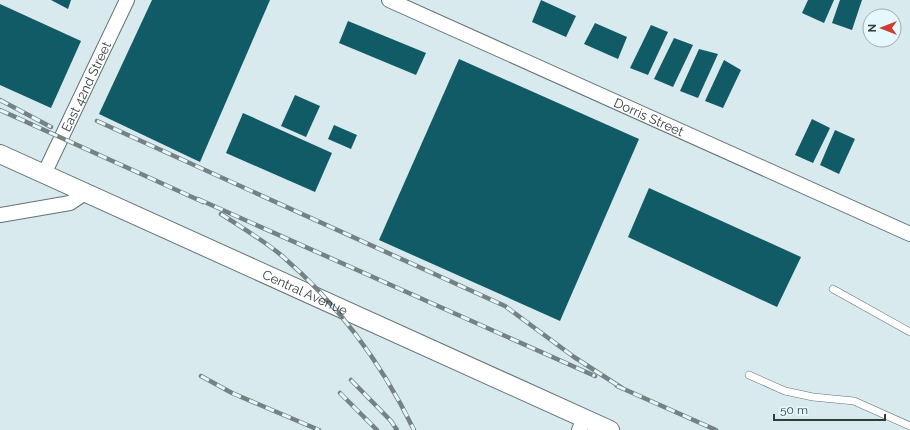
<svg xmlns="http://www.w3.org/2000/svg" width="910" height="430" font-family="Raleway,sans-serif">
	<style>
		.building { fill: #105b65 }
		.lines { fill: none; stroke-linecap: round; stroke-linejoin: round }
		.service-casing { stroke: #627376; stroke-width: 8 }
		.minor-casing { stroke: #627376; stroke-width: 16 }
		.tertiary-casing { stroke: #627376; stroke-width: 20 }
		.service { stroke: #fff; stroke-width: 7 }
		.minor { stroke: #fff; stroke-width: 14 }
		.tertiary { stroke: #fff; stroke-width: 18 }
		.rail-casing { stroke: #758183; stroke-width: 4.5 }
		.rail { stroke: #e5f8fb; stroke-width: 3; stroke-dasharray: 9; stroke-linecap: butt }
		.labels { text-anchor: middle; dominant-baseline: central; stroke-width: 4; stroke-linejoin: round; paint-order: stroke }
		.street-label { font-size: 13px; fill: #333b3c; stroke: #e5f8fb }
	</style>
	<rect width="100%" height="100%" fill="#d8eaee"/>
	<g class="building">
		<path d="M51,0h20l-3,9z"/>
		<path d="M152,0h118l-70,162 -101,-48z"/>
		<path d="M541,0l35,16 -10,21 -34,-15z"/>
		<path d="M808,0h26l-10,23 -22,-10z"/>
		<path d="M840,0h22l-10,30 -20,-7z"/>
		<path d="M0,4l81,37 -30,67 -51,-23z"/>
		<path d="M348,21l78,32 -10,22 -77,-32z"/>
		<path d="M595,23l32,14 -9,22 -34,-15z"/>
		<path d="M651,25l17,7 -20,43 -18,-7z"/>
		<path d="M674,38l19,7 -20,42 -19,-8z"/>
		<path d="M699,49l19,5 -20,44 -18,-7z"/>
		<path d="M459,59l180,80 -79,182 -181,-81z"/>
		<path d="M724,60l17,10 -18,38 -18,-7z"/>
		<path d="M295,95l25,11 -14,31 -25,-11z"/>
		<path d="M243,113l89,40 -17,39 -89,-39z"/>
		<path d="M812,119l18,9 -17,35 -18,-8z"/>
		<path d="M334,125l23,10 -6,14 -23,-10z"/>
		<path d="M835,130l20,9 -16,35 -19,-9z"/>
		<path d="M649,188l152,69 -24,50 -149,-70z"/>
	</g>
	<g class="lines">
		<defs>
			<g id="service">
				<path d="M833,289l77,43"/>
				<path d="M749,375l36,16 28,6 41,4 56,25"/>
			</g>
			<g id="minor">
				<path id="s1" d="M389,0l521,234"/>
				<path id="s2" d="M44,174l83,-174"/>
				<path d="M0,215l70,-12 15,-10"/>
				<path d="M579,430l5,-11"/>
			</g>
			<g id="tertiary">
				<path id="s3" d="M0,154l610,276"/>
			</g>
		</defs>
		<use href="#service" class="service-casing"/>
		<use href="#minor" class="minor-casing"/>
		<use href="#tertiary" class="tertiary-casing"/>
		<use href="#service" class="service"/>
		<use href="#minor" class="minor"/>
		<use href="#tertiary" class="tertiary"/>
		<defs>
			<g id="rail">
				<path d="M0,100l51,27"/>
				<path d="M0,110l203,92"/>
				<path d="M97,121l408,185 69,51 48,31"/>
				<path d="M198,199l397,177"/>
				<path d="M221,214c20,13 42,26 60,41 56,48 101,109 133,175"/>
				<path d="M201,376l31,17 87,37"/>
				<path d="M351,380l40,41 6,9"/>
				<path d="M617,386l99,44"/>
				<path d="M340,393l37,37"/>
			</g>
		</defs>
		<use href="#rail" class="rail-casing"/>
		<use href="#rail" class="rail"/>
	</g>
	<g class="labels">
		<g class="street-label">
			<text stroke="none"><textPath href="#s2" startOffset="97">East 42nd Street</textPath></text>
			<text stroke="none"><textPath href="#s1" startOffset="285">Dorris Street</textPath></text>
			<text stroke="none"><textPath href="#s3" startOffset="335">Central Avenue</textPath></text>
		</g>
	</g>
	<g transform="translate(882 28) rotate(270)"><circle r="19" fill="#e5f8fb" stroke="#9eacaf"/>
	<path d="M0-3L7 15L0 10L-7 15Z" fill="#cc3f32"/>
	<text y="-6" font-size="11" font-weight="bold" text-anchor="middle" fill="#333b3c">N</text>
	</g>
	<path d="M774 414v6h111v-6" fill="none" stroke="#333b3c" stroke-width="2"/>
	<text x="780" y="414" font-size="12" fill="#333b3c" stroke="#e5f8fb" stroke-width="3" paint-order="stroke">50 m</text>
</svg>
